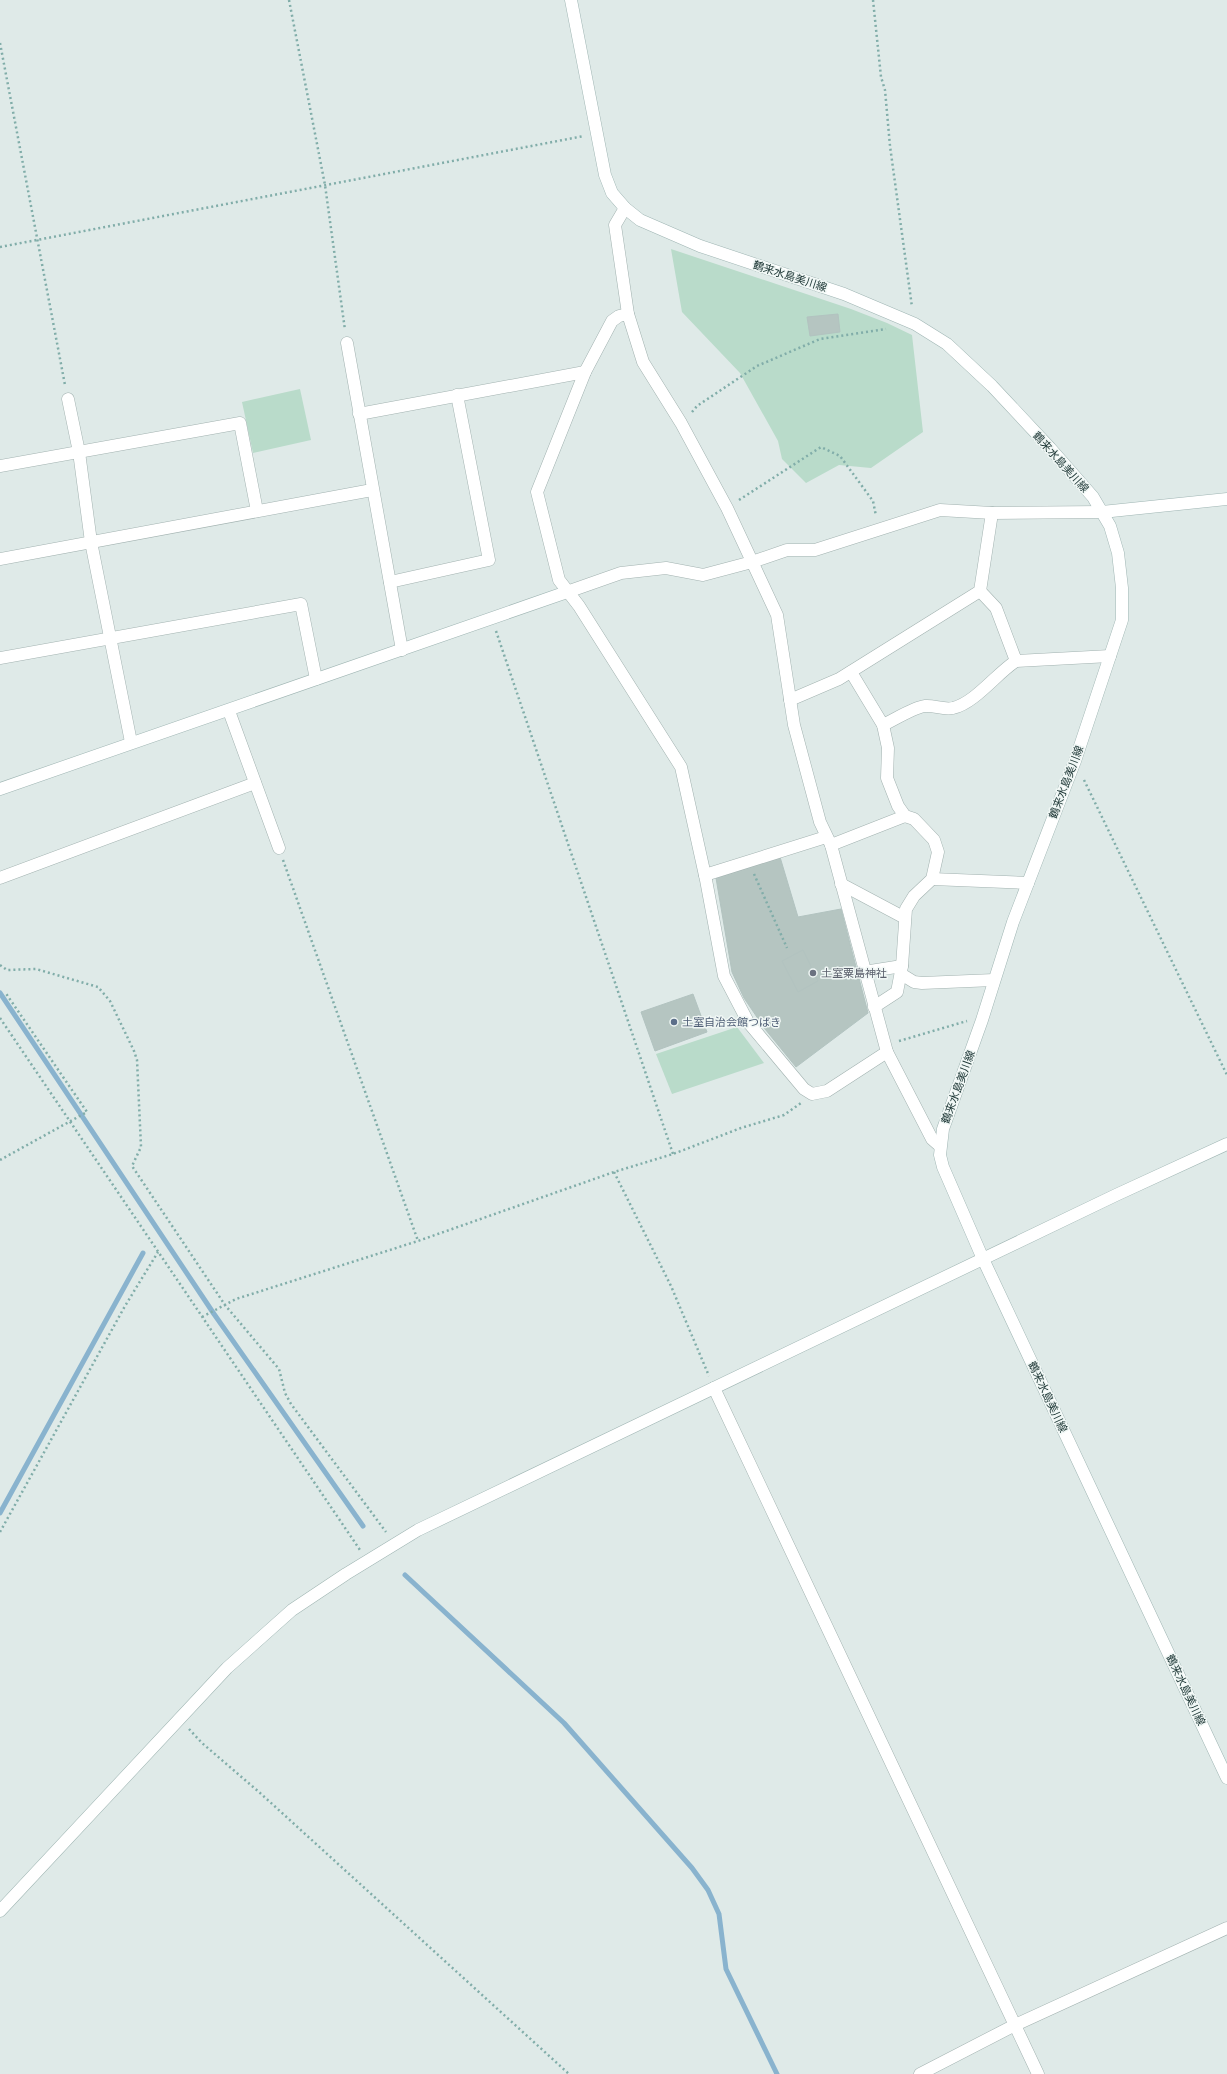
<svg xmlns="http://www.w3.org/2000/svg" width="1227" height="2074" font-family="'Archivo Narrow','Noto Sans JP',sans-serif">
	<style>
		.green { fill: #b9dbca }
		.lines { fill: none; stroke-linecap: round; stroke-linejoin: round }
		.stream { stroke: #89b3ce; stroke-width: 5 }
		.building { fill: #b5c5c1; stroke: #b2c3c0 }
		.street-casing { stroke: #a2b2b0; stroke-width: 13 }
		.secondary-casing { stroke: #9fb5b3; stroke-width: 13 }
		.path { stroke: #81ada9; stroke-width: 2.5; stroke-dasharray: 2 3; stroke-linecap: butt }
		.street { stroke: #fff; stroke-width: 12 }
		.secondary { stroke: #fff; stroke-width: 12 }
		.worship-dot { fill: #6b7280; stroke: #f0f7f5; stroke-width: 1.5 }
		.service-dot { fill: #5c6f8a; stroke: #f0f7f5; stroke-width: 1.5 }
		.labels { text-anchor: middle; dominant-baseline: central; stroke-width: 3; stroke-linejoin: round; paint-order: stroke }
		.street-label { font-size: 11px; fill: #213a39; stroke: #f0f7f5 }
		.worship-label { font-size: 11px; fill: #5b616d; stroke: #f0f7f5; text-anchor: start }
		.service-label { font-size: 11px; fill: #4e5e75; stroke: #f0f7f5; text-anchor: start }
	</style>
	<rect width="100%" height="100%" fill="#dfeae8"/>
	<g class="green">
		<path d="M671,249l180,60 36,14 25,12 11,97 -52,36 -32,-3 -33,18 -24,-24 -4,-18 -38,-68 -58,-61z"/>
		<path d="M300,389l11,51 -58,13 -11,-51z"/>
		<path d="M737,1027l27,36 -92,31 -16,-40z"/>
	</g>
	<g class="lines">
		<g class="stream">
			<path d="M0,993l214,321 149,212"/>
			<path d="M0,1513l143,-260"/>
			<path d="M405,1575l159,148 128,145 16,22 11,24 7,55 51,105"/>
		</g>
	</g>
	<g class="building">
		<path d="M838,314l2,18 -30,4 -3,-19z"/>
		<path d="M780,857l18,60 43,-8 27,104 -72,54 -31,-38 -21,-31 -12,-26 -16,-94z"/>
		<path d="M803,950l15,31 -20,11 -16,-31z"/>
		<path d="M693,994l14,38 -52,19 -14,-39z"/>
	</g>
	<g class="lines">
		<defs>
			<g id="street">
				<path d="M625,208l-10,17 13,89 15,48 38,61 46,85 50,107 17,110 26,97 11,23 56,207 45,87 8,7"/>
				<path d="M628,314l-9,2 -7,5 -27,51 -48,120 22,88 20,26 102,161 25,113 18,96 24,46 56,67 8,5 15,-3 60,-39"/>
				<path d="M347,343l55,307"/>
				<path d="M68,399l11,53 12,90 40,200"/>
				<path d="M359,414l226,-42"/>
				<path d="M0,466l240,-43 17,88"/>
				<path d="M0,559l372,-69"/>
				<path d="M390,582l99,-22 -32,-165"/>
				<path d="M980,591l16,17 20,53 94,-5"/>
				<path d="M567,592l54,-19 45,-5 37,7 49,-13 35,-12h28l125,-40 52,3 110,-1"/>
				<path d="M0,658l301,-54 15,75"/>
				<path d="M851,672l32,53 5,23 -1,30 11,28 7,10 9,3 20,21 4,12 -6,27 -18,17 -8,13 -4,57 -5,26 -23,15"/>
				<path d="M790,700l49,-21 141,-88 12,-78"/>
				<path d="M229,711l50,137"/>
				<path d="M883,725c11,-5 31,-18 42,-19 9,-1 18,4 28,2 22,-5 44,-35 63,-47"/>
				<path d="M831,845l74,-29"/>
				<path d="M705,875l121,-38"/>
				<path d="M0,878l255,-95"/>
				<path d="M932,879l96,4"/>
				<path d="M841,884l64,34"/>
				<path d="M864,972l38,-6"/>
				<path d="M901,974l13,8 8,1 72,-3"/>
				<path d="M714,1388l324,686"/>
				<path d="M920,2074l95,-49 212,-97"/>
			</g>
			<g id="secondary">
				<path d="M571,0l34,175 7,18 13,15 15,12 60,26 144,48 71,30 32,20 45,42 58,62 43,49 17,29 8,27 4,35v32l-47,141 -62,161 -31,98 -39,109 -3,26 3,12 40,92 244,519"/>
				<path d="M1102,512l125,-13"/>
				<path d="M0,789l567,-197"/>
				<path d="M0,1911l227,-243 65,-58 54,-36 72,-44 698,-335 111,-51"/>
			</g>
		</defs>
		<use href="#street" class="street-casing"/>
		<use href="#secondary" class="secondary-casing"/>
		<g class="path">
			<path d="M289,0l36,185 20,145"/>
			<path d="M873,0l8,77 4,13 5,56 22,161"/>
			<path d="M0,43l65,342"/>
			<path d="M0,247l584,-111"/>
			<path d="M692,412l5,-6 60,-40 63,-27 66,-10"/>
			<path d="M739,500l82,-53 19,9 33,45 3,15"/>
			<path d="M496,631l177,523"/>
			<path d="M1084,780l143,295"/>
			<path d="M283,860l135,381"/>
			<path d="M754,874l33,74"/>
			<path d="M0,965l7,5 29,-1 62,18 12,14 24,50 3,9 4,87 -9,19 93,139 54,64 6,24 6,11 95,128"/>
			<path d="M0,1018l360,532"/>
			<path d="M899,1041l68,-20"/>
			<path d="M0,1160l87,-48 -82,-120"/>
			<path d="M614,1172l57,114 38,90"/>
			<path d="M202,1317l34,-18 182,-58 196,-69 59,-18 68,-26 43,-13 17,-12"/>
			<path d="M0,1532l125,-226 33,-54"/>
			<path d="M189,1729l13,14 57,49 310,282"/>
		</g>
		<use href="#street" class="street"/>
		<use href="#secondary" class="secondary"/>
	</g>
	<circle class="worship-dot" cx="813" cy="973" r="4"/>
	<circle class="service-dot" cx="674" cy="1022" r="4"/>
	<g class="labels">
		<g class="street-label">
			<text transform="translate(790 276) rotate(18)">鶴来水島美川線</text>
			<text transform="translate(1061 462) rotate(48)">鶴来水島美川線</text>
			<text transform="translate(1066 782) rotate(-69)">鶴来水島美川線</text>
			<text transform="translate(958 1087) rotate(-70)">鶴来水島美川線</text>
			<text transform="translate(1048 1397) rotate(65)">鶴来水島美川線</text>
			<text transform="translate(1186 1690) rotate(65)">鶴来水島美川線</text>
		</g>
		<g class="worship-label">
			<text x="821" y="973">土室粟島神社</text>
		</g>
		<g class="service-label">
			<text x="682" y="1022">土室自治会館つばき</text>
		</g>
	</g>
</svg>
